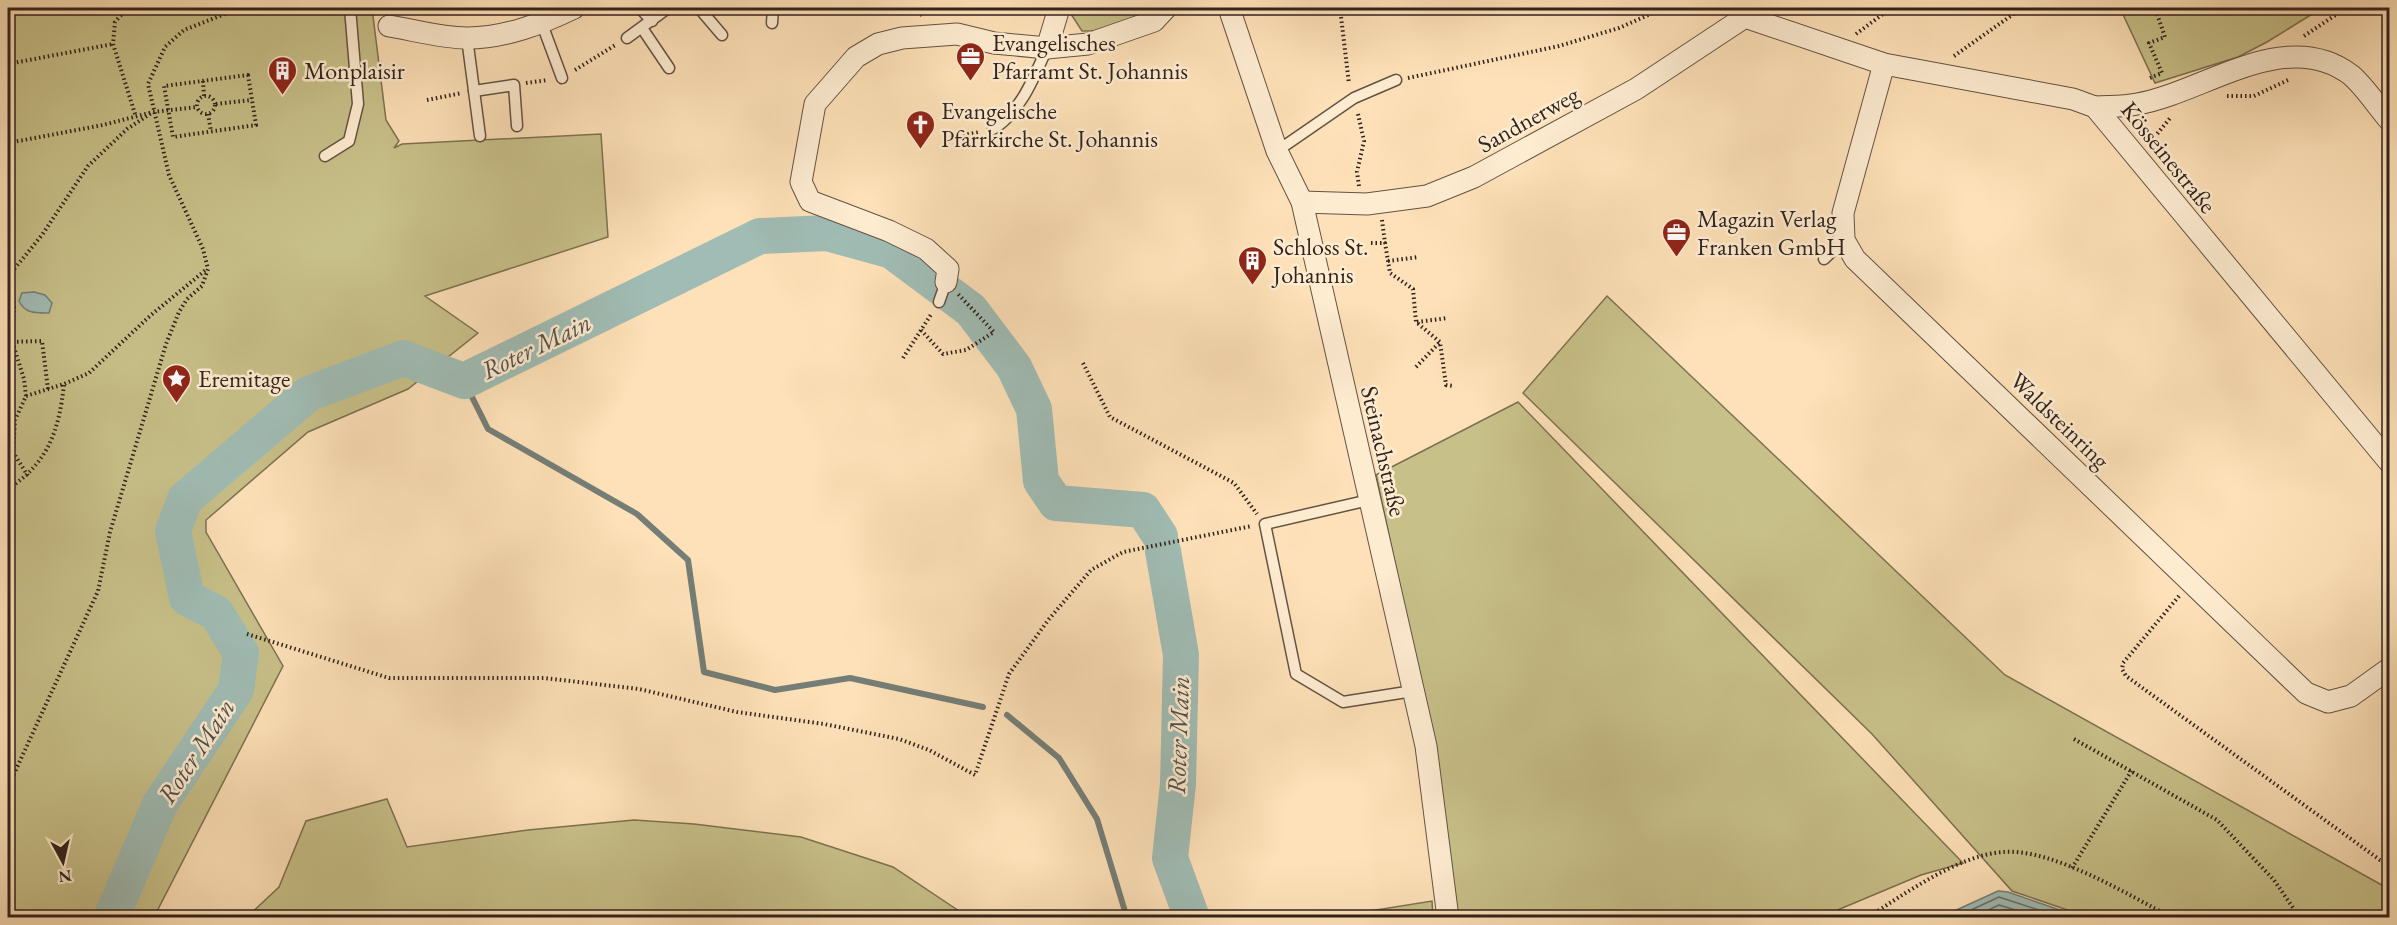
<svg xmlns="http://www.w3.org/2000/svg" width="2397" height="925" font-family="'EB Garamond',serif">
	<style>
		.green { fill: #c8c089; stroke: #7c7152; stroke-width: 1.5 }
		.water { fill: #a0bcb4; stroke: #747e77; stroke-width: 1.5 }
		.lines { fill: none; stroke-linecap: round; stroke-linejoin: round }
		.shore { stroke: #686f68; stroke-width: 1.5 }
		.stream { stroke: #747e77; stroke-width: 6 }
		.river { stroke: #a0bcb4; stroke-width: 36 }
		.service-casing { stroke: #645243; stroke-width: 13 }
		.minor-casing { stroke: #645243; stroke-width: 23 }
		.path { stroke: #31221c; stroke-width: 4; stroke-dasharray: 1.5 3; stroke-linecap: butt }
		.service { stroke: #feecd1; stroke-width: 10 }
		.minor { stroke: #feecd1; stroke-width: 21 }
		.labels { text-anchor: middle; dominant-baseline: central; stroke-width: 5; stroke-linejoin: round; paint-order: stroke }
		.poi-label { font-size: 24px; fill: #31221c; stroke: #feecd1; text-anchor: start }
		.street-label { font-size: 24px; fill: #31221c; stroke: #feecd1 }
		.water-label { font-size: 26px; font-style: italic; fill: #52504a; stroke: #feecd1 }
	</style>
	<rect width="100%" height="100%" fill="#fee1b8"/>
	<filter id="stains"><feTurbulence type="fractalNoise" baseFrequency=".00333" numOctaves="4"/><feColorMatrix values="0 0 0 0 .2 0 0 0 0 .09 0 0 0 0 .02 0 0 0 .5 -.17"/></filter>
	<radialGradient id="worn" r=".72"><stop offset=".6" stop-color="#630" stop-opacity="0"/><stop offset="1" stop-color="#630" stop-opacity=".3"/></radialGradient>
	<g class="green">
		<path d="M8,8h364l14,112 13,21 -5,7 8,-4 199,-10 7,103 -183,59 53,37 -70,56 -100,43 -102,88v12l77,134 -129,251h-146z"/>
		<path d="M1072,8h72l1,9 -37,14h-26l-11,-17z"/>
		<path d="M2120,8h202l-55,34 -29,15 -83,26z"/>
		<path d="M1607,296l398,379 384,214v28h-301l-76,-26 -140,-157 -349,-341z"/>
		<path d="M1518,402l445,461 -42,12 -93,39 -17,3h-354l-24,-178 -57,-264z"/>
		<path d="M387,799l20,48 121,-17 106,-10 60,4 107,13 92,30 75,50h-721l32,-30 27,-66z"/>
		<path d="M1432,901l1,16h-101z"/>
	</g>
	<g class="water">
		<path d="M34,292l11,3 7,8 -3,10c-13,0 -24,1 -30,-12l3,-8z"/>
		<path d="M1998,891l10,1 72,25h-139z"/>
	</g>
	<g class="lines">
		<g class="shore">
			<path d="M1954,918l45,-21 64,21"/>
			<path d="M1971,918l28,-13 42,13"/>
		</g>
		<g class="stream">
			<path d="M464,381l24,48 149,85 51,46 16,112 71,18 75,-12 133,29"/>
			<path d="M1007,715l52,43 38,61 30,99"/>
		</g>
		<g class="river">
			<path d="M1163,551l18,104 -3,129 -8,74 22,60"/>
			<path d="M111,918l49,-114 76,-114 5,-37 -25,-40 -29,-15 -14,-67 12,-32 123,-105 95,-36 61,23 296,-145 67,-3 65,18 79,59 43,57 20,42 7,72 15,22 87,7 17,26"/>
		</g>
		<defs>
			<g id="service">
				<path d="M640,8l12,13"/>
				<path d="M699,8l23,27"/>
				<path d="M772,23l1,-15"/>
				<path d="M542,24l20,54"/>
				<path d="M642,28l27,40"/>
				<path d="M467,38l13,98"/>
				<path d="M627,38l41,-30"/>
				<path d="M474,91l40,-6 3,41"/>
				<path d="M993,129c28,-17 41,-52 54,-81"/>
				<path d="M1277,151l77,-53 42,-18"/>
				<path d="M325,156l24,-15 9,-37 -8,-96"/>
				<path d="M1824,259l20,-19"/>
				<path d="M939,302l7,-20"/>
				<path d="M1369,500l-104,24 31,150 47,28 70,-11"/>
			</g>
			<g id="minor">
				<path d="M1229,8l48,143 25,51 124,544 22,172"/>
				<path d="M1745,17l139,47 189,35 22,8 295,356"/>
				<path d="M389,26c25,4 53,12 78,12 38,0 74,-14 107,-30"/>
				<path d="M1047,48l12,-40"/>
				<path d="M1884,64l-41,149 1,27 11,19 451,434 22,9 23,-6 39,-28"/>
				<path d="M2095,107c14,-1 28,0 42,-3 66,-11 149,-79 214,-29 14,12 26,31 39,46"/>
				<path d="M1302,202l65,2 60,-8 47,-19 162,-88 109,-72 7,-9"/>
				<path d="M946,282l2,-13 -22,-20 -37,-18 -79,-30 -9,-19 14,-78 41,-47 22,-13 24,-6 55,-4 37,9 53,5 41,-4 66,-23 12,-13"/>
			</g>
		</defs>
		<use href="#service" class="service-casing"/>
		<use href="#minor" class="minor-casing"/>
		<g class="path">
			<path d="M127,8l-12,14 -2,22 23,73"/>
			<path d="M909,8l13,7"/>
			<path d="M1340,8l9,76"/>
			<path d="M1856,34l35,-26"/>
			<path d="M2304,36l42,-28"/>
			<path d="M1954,56l68,-48"/>
			<path d="M8,64l105,-20"/>
			<path d="M575,70l42,-26"/>
			<path d="M248,75l8,50 -83,12 -9,-51z"/>
			<path d="M1408,78l151,-32 60,-18 45,-20"/>
			<path d="M2150,78l12,-5 -13,-30 16,-6 -10,-29"/>
			<path d="M203,81l1,15"/>
			<path d="M526,83l22,-3"/>
			<circle cx="206" cy="105" r="9"/>
			<path d="M2227,96h27l34,-16"/>
			<path d="M427,100l35,-7"/>
			<path d="M216,104l36,-4"/>
			<path d="M208,114l3,17"/>
			<path d="M1358,114l6,27 -7,31 2,14"/>
			<path d="M963,135l17,-3"/>
			<path d="M2146,141l11,-7 14,-17"/>
			<path d="M8,143l95,-18 50,-13 44,-5"/>
			<path d="M1382,220l3,23"/>
			<path d="M1371,243h14l5,30 23,16 3,33 24,20 6,43 7,1"/>
			<path d="M1388,261l31,-4"/>
			<path d="M8,267l3,6"/>
			<path d="M1417,322l31,-4"/>
			<path d="M921,330l22,24 23,-4 28,-18 -36,-38"/>
			<path d="M8,342l34,-1 6,48"/>
			<path d="M903,358l29,-45"/>
			<path d="M1083,363l27,54 124,66 23,31"/>
			<path d="M1416,367l23,-24"/>
			<path d="M26,396l38,-12 25,-11 62,-58 56,-46"/>
			<path d="M8,444l20,32"/>
			<path d="M13,452l2,-32 11,-24 -2,-17 -12,-38 2,-34 -3,-34 31,-38 46,-69 39,-37 26,-17"/>
			<path d="M8,489c40,-26 51,-58 56,-105"/>
			<path d="M2179,596l-56,67 -1,6 4,7 254,184 10,2"/>
			<path d="M247,634l142,44h155l95,11 98,23 87,12 75,15 30,11 46,25 34,-101 40,-55 42,-49 32,-18 129,-26"/>
			<path d="M2074,739l143,81 57,60 26,38"/>
			<path d="M8,787l90,-196 12,-59 56,-188 13,-32 8,-13 15,-13 6,-17 -5,-20 -34,-74 -21,-91 17,-37 19,-17 56,-22"/>
			<path d="M2072,868l60,-98"/>
			<path d="M1867,918c37,-24 92,-63 136,-66 50,-4 125,43 170,66"/>
		</g>
		<use href="#service" class="service"/>
		<use href="#minor" class="minor"/>
	</g>
	<defs>
		<symbol id="office-pin" viewBox="-11 -11 22 30"><path d="M0 17L-7.5 6A9.5 9.5 0 1 1 7.5 6Z" fill="#8f2418" stroke="#feecd1"/><path d="M-6-3h4V-5.5h4V-3h4V5H-6ZM-1-4.5V-3h2v-1.5ZM-6 0V1H6V0Z" fill="#fff"/></symbol>
		<symbol id="building-pin" viewBox="-11 -11 22 30"><path d="M0 17L-7.5 6A9.5 9.5 0 1 1 7.5 6Z" fill="#8f2418" stroke="#feecd1"/><path d="M-4-6H4V6H1V3H-1V6H-4ZM-2.5-4.3h1.7v1.8h-1.7ZM.8-4.3h1.7v1.8H.8ZM-2.5-1h1.7V.8h-1.7ZM.8-1h1.7V.8H.8Z" fill="#fff"/></symbol>
		<symbol id="church-pin" viewBox="-11 -11 22 30"><path d="M0 17L-7.5 6A9.5 9.5 0 1 1 7.5 6Z" fill="#8f2418" stroke="#feecd1"/><path d="M-1.2-6h2.4v3.5h3.3v2.4h-3.3V6h-2.4V-.1h-3.3v-2.4h3.3Z" fill="#fff"/></symbol>
		<symbol id="sight-pin" viewBox="-11 -11 22 30"><path d="M0 17L-7.5 6A9.5 9.5 0 1 1 7.5 6Z" fill="#8f2418" stroke="#feecd1"/><path d="M0-6L1.8-2.2L6-1.7L2.9 1.2L3.7 5.4L0 3.3L-3.7 5.4L-2.9 1.2L-6-1.7L-1.8-2.2Z" fill="#fff"/></symbol>
	</defs>
	<g fill-rule="evenodd">
		<use href="#office-pin" x="954" y="40" width="33" height="45"/>
		<use href="#building-pin" x="266" y="54" width="33" height="45"/>
		<use href="#church-pin" x="904" y="108" width="33" height="45"/>
		<use href="#office-pin" x="1660" y="216" width="33" height="45"/>
		<use href="#building-pin" x="1236" y="244" width="33" height="45"/>
		<use href="#sight-pin" x="160" y="362" width="33" height="45"/>
	</g>
	<g class="labels">
		<g class="poi-label">
			<text x="992" y="42">Evangelisches<tspan x="992" dy="28">Pfarramt St. Johannis</tspan></text>
			<text x="304" y="70">Monplaisir</text>
			<text x="941" y="110">Evangelische<tspan x="941" dy="28">Pfarrkirche St. Johannis</tspan></text>
			<text x="1697" y="218">Magazin Verlag<tspan x="1697" dy="28">Franken GmbH</tspan></text>
			<text x="1273" y="246">Schloss St.<tspan x="1273" dy="28">Johannis</tspan></text>
			<text x="198" y="378">Eremitage</text>
		</g>
		<g class="street-label">
			<text transform="translate(1528 119) rotate(-29)">Sandnerweg</text>
			<text transform="translate(2169 157) rotate(51)">Kösseinestraße</text>
			<text transform="translate(2060 420) rotate(44)">Waldsteinring</text>
			<text transform="translate(1384 451) rotate(77)">Steinachstraße</text>
		</g>
		<g class="water-label">
			<text transform="translate(536 346) rotate(-26)">Roter Main</text>
			<text transform="translate(1178 735) rotate(-88)">Roter Main</text>
			<text transform="translate(196 751) rotate(-57)">Roter Main</text>
		</g>
	</g>
	<rect width="2397" height="925" fill="none" stroke="#fee1b8" stroke-width="30"/>
	<rect x="9" y="9" width="2379" height="907" fill="none" stroke="#31221c" stroke-width="3"/>
	<rect x="15" y="15" width="2367" height="895" fill="none" stroke="#31221c" stroke-width="1.5"/>
	<g transform="translate(63 862) rotate(172)" stroke="#feecd1" stroke-width="4.5" paint-order="stroke">
	<path d="M0-4.5L10 22L0 15L-10 22Z" fill="#31221c"/>
	<text y="-9" font-size="16" font-weight="bold" text-anchor="middle" fill="#31221c">N</text>
	</g>
	<rect width="100%" height="100%" filter="url(#stains)"/>
	<rect width="100%" height="100%" fill="url(#worn)"/>
</svg>
